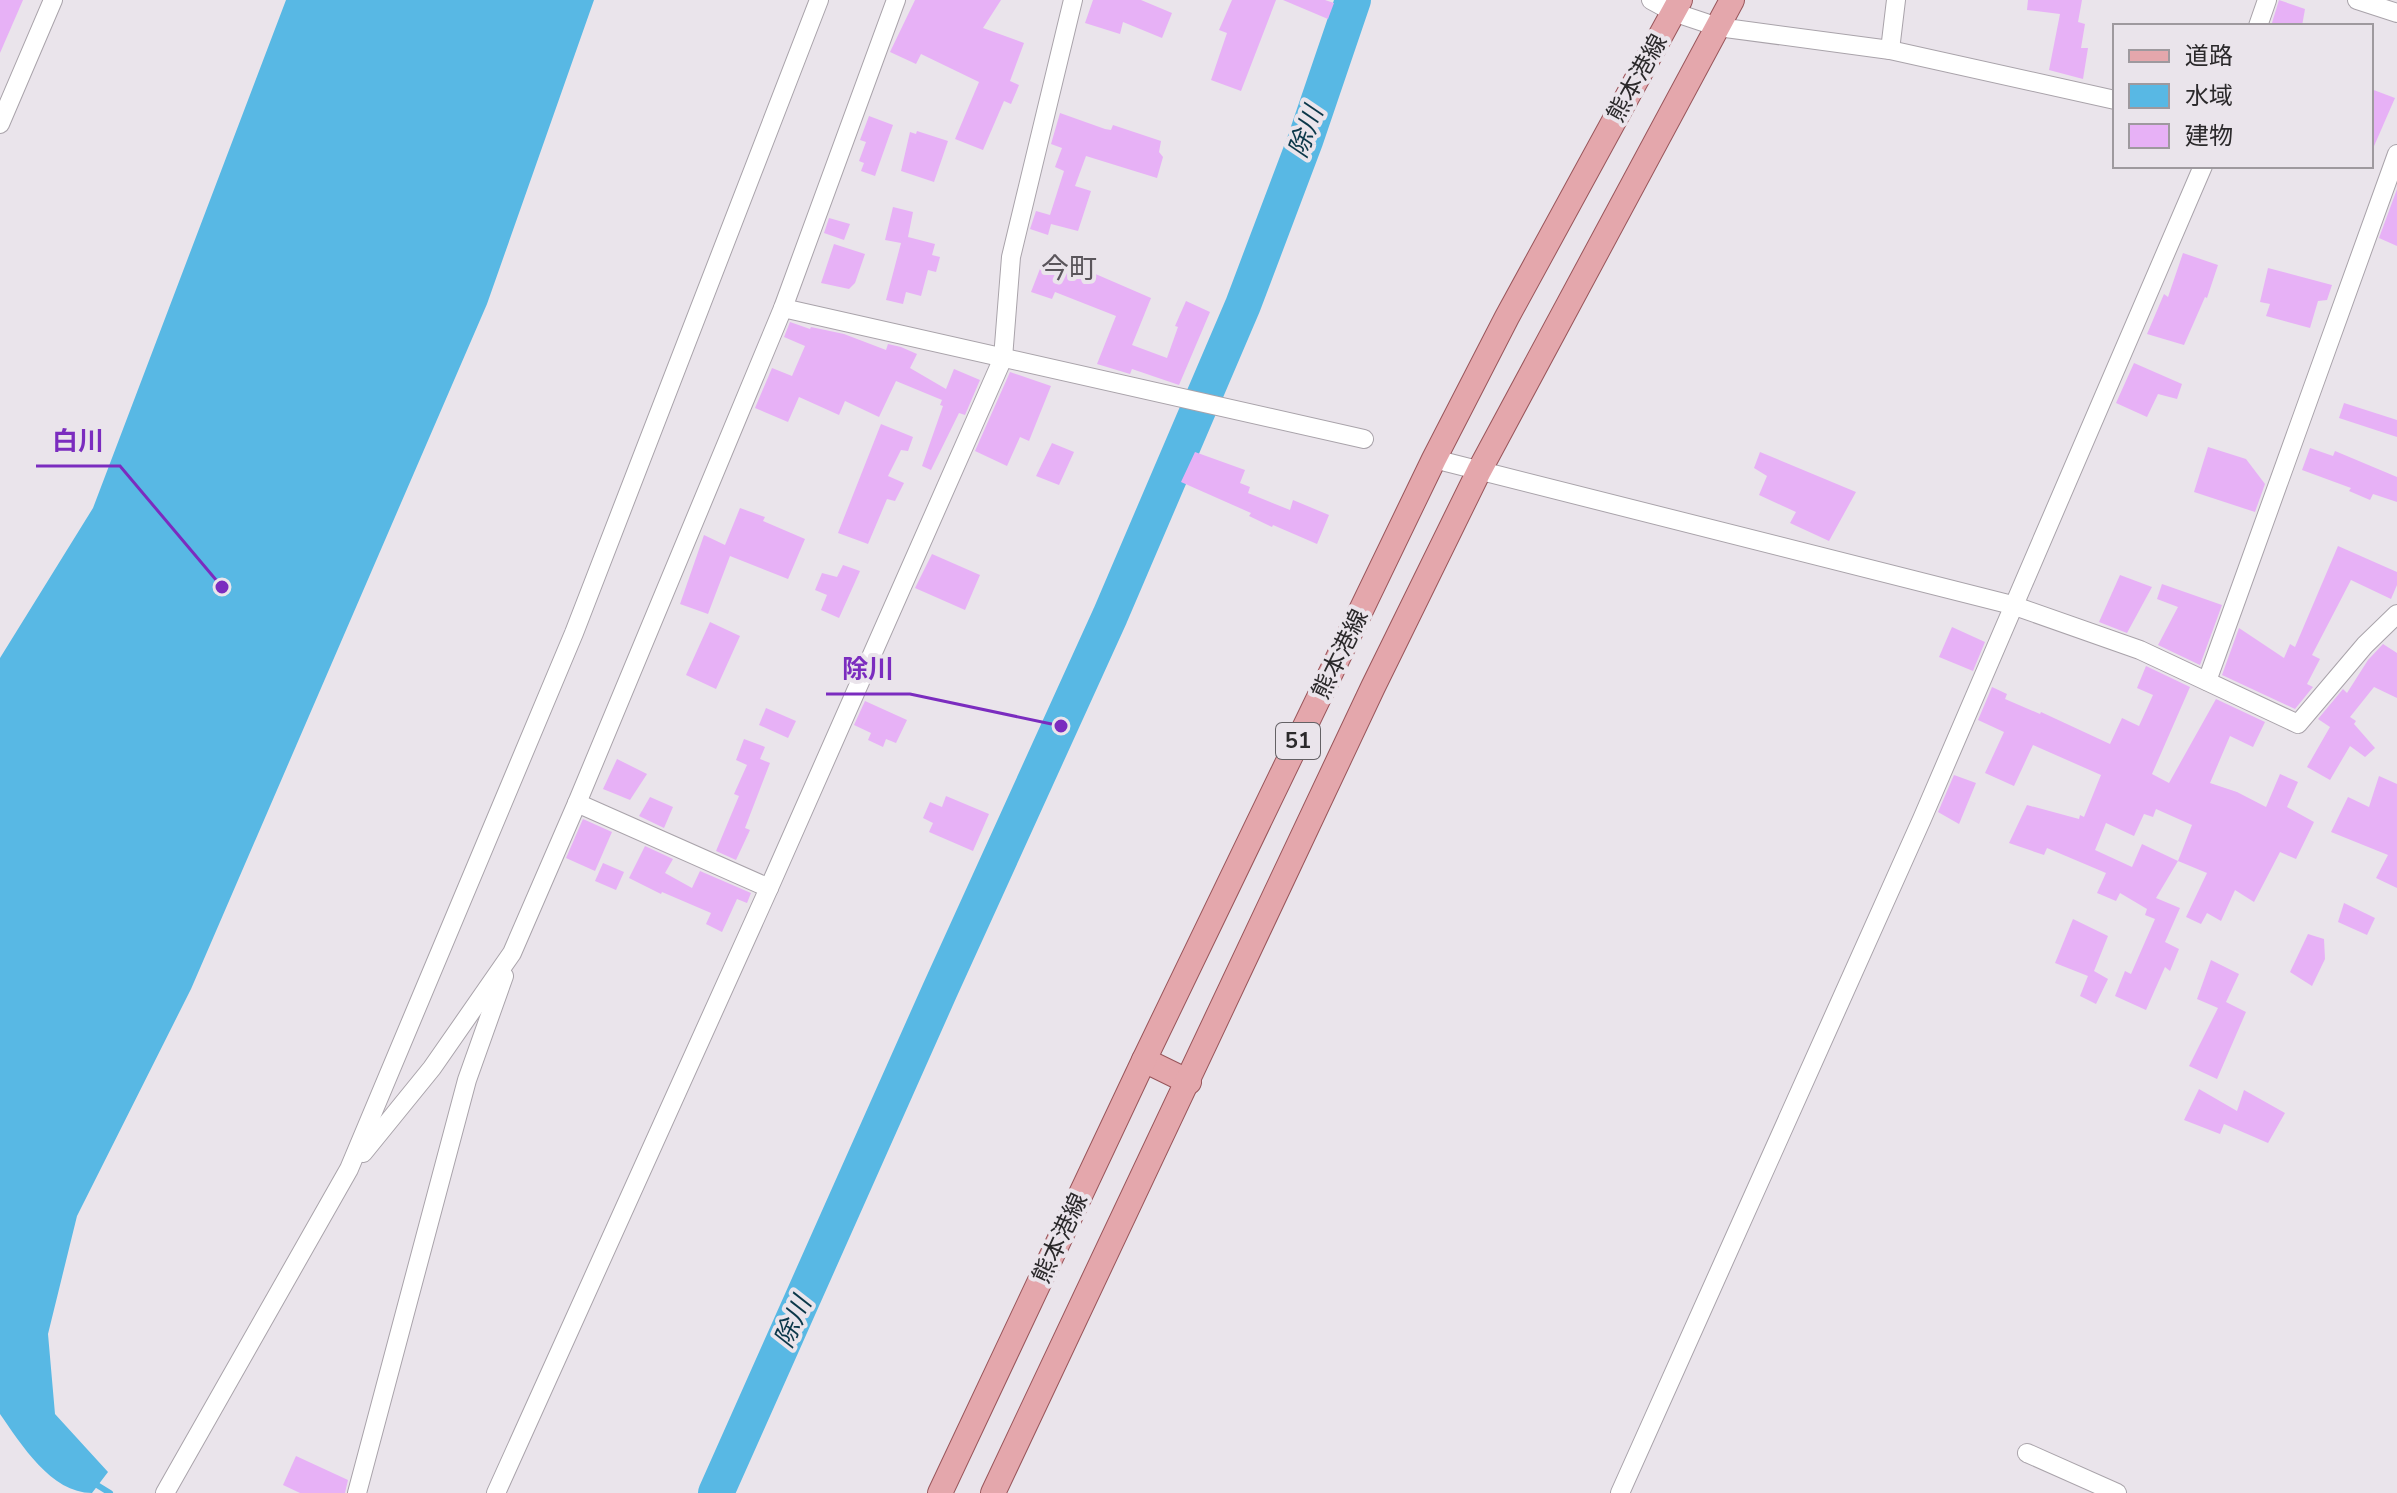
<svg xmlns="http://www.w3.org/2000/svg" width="2397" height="1493" font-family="'Nunito Sans','Noto Sans JP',sans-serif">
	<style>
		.water { fill: #58b8e4 }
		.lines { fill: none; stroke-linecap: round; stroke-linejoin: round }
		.stream { stroke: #58b8e4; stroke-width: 6 }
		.river { stroke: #58b8e4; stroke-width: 36 }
		.building { fill: #e7b1f6; fill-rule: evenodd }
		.minor-casing { stroke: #a9a3aa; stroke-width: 20 }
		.major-casing { stroke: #98555a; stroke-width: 26 }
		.minor { stroke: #fff; stroke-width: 18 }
		.major { stroke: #e4a7ac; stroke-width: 24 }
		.labels { text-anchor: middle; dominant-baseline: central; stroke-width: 8; stroke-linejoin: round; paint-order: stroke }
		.shield { fill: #eae4eb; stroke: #646165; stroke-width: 2 }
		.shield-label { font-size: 22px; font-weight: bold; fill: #2b292b }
		.street-label { font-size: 24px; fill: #2b292b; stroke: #eae4eb }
		.water-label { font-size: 26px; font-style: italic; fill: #0b3749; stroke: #eae4eb }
		.quarter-label { font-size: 28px; fill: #5a555b; stroke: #eae4eb }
		.leader { fill: none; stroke: #7b2cbf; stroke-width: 3 }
		.callout-dot { fill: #7b2cbf; stroke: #eae4eb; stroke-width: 3 }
		.callout-label { font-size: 26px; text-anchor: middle; font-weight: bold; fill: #7b2cbf; stroke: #eae4eb; stroke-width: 8; stroke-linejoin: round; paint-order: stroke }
	</style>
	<rect width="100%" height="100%" fill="#eae4eb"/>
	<path class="water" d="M286,0h308l-107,304 -296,685 -114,227 -29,118 7,80 53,58 -16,21c-41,0 -71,-49 -92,-79v-756l93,-150z"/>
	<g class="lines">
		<path class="stream" d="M97,1485l13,8"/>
		<path class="river" d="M716,1493l224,-503 170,-374 133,-311 62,-164 48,-141"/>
	</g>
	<g class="building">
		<path d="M0,0h23l-23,53z"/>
		<path d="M915,0h86l-18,28 41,15 -14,38 9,4 -8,19 -7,-3 -21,49 -28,-11 24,-57 -58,-28 -5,10 -26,-12z"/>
		<path d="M1093,0h48l31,13 -10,25 -39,-16 -3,12 -35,-11z"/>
		<path d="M1232,0h44l-35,91 -30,-11 16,-47 -8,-3z"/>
		<path d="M1283,0h42l9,3 -6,16z"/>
		<path d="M2028,0h54l-4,22 7,2 -4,24h7l-5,31 -34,-9 11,-56 -33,-4z"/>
		<path d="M2279,0l26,9 -3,17h-31z"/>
		<path d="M2371,89l24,9 -24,55z"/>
		<path d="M1060,113l45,16 6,1 2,-5 48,16 -2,11 4,5 -6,21 -71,-22 -11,30 16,5 -13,40 -27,-7 -3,11 -18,-6 6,-18 14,4 14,-44 -9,-4 7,-19 -11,-4z"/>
		<path d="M869,116l24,9 -18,51 -14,-5 3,-8 -5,-2 7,-19 -6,-2z"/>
		<path d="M917,131l31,10 -14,41 -33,-11 9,-39 6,2z"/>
		<path d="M2397,189v57l-18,-8z"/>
		<path d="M893,207l20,5 -5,25 27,7 -3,11 8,2 -4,15 -8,-2 -7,26 -15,-4 -3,12 -17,-4 15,-57 -16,-3z"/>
		<path d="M829,218l21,6 -6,16 -20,-7z"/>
		<path d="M834,244l31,10 -10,29 -6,6 -28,-6z"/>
		<path d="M2183,253l35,12 -11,33 -2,-1 -21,48 -37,-11 17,-40 4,3z"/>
		<path d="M1043,261l38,15 3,-7 67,29 -19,47 35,13 11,-31 -3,-1 11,-25 24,11 -31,73 -47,-16 -2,5 -33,-10 19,-48 -61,-24 -3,7 -21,-7z"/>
		<path d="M2268,268l64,17 -5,15 -9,1 -8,27 -44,-12 4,-12 -10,-2z"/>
		<path d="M790,322l20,7 1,-2 33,7 42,16 2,-6 13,3 16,7 -7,14 36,21 8,-20 26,11 -15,35 -6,-2 -28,57 -9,-4 21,-60 -3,-1 2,-5 -46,-19 -17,36 -34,-16 -6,14 -40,-18 -11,25 -33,-14 17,-40 20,8 13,-30 -21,-9z"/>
		<path d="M2134,363l48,21 -5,15 -19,-5 -11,23 -31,-14z"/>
		<path d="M1010,372l41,14 -22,55 -9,-4 -13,29 -32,-15z"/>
		<path d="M2344,403l53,17v17l-58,-19z"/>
		<path d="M881,424l32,13 -5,14 -7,-1 -13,26 16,7 -9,18 -8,-2 -19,45 -30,-11z"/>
		<path d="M1052,443l22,9 -15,33 -23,-9z"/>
		<path d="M2208,447l38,12 19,25 -10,28 -61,-20z"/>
		<path d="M2310,448l23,8 2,-5 62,26v25l-24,-8 -3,6 -21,-9 2,-3 -49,-18z"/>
		<path d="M1195,452l50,18 -5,13 10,4 -2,6 42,17 3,-10 36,15 -12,29 -44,-19 -1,2 -23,-11 2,-3 -70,-31z"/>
		<path d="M1760,452l96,40 -27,49 -39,-18 6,-11 -37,-17 8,-19 -13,-8z"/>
		<path d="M740,508l25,9 -2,4 42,18 -17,40 -58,-23 -22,58 -28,-10 24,-69 21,10z"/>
		<path d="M2338,546l59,26v13l-6,14 -40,-19 -39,75 8,4 -13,25 6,3 -18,22 -73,-34 17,-47 45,30 6,-14 5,3z"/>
		<path d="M932,554l48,21 -15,35 -50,-22z"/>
		<path d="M843,565l17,6 -21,47 -18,-8 6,-15 -12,-5 7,-17 15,4z"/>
		<path d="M2120,575l32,12 -25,46 -28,-11z"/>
		<path d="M2162,584l60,21 -22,60 -42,-20 20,-38 -21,-8z"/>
		<path d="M710,622l30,14 -24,53 -30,-14z"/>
		<path d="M1952,627l33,15 -12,29 -34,-14z"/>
		<path d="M2383,644l14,9v45l-23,-11 -24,30 6,4 -2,3 21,24 -10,9 -15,-11 -20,34 -23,-13 23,-40 -12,-8 25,-30 4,4 21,-33z"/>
		<path d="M2146,666l44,21 -38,87 17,9 47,-84 49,23 -12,25 -23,-11 -20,47 27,9 29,15 14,-33 18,8 -11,25 27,15 -18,37 -16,-7 -26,50 -19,-12 -14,31 -14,-8 -6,11 -15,-7 21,-44 -29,-12 -22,37 24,10 -15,34 14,7 -9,22 -5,-4 -19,43 -31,-14 10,-25 6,3 24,-55 -10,-4 2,-6 -27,-16 -4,8 -19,-8 9,-20 -59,-25 -3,7 -35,-12 18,-38 52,14 1,-4 4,2 17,-42 -68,-30 -19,41 -29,-13 19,-41 -26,-12 14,-33 15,7 -2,5 35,15 1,-2 69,32 12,-26 17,8 14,-31 -16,-7zM2156,809l36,16 -14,36 -36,-17 -10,23 -37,-17 11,-27 28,13 10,-22 9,3z"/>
		<path d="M865,701l42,19 -11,23 -10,-4 -3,8 -15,-7 3,-7 -17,-8z"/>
		<path d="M766,708l30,13 -8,17 -29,-13z"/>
		<path d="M744,739l21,8 -5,12 10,4 -25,65 5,2 -14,30 -20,-9 23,-55 -5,-2 13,-29 -11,-5z"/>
		<path d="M617,759l30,15 -17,26 -27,-11z"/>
		<path d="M1954,775l22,8 -17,41 -21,-12z"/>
		<path d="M2379,776l18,8v104l-21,-10 12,-23 -57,-23 17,-35 21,10z"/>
		<path d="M946,796l43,18 -16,37 -44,-19 4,-9 -10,-5 7,-16 12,5z"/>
		<path d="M650,797l23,10 -9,21 -25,-12z"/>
		<path d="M583,819l29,13 -17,39 -29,-13z"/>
		<path d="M645,846l28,13 -8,14 27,15 8,-17 51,22 -4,10 -10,-4 -15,33 -16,-8 5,-11 -49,-21 -1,2 -32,-16z"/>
		<path d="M603,863l21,9 -8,18 -21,-9z"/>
		<path d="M2344,903l31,15 -8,17 -29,-13z"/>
		<path d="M2073,919l35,17 -14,35 14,8 -12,25 -16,-8 8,-20 -33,-13z"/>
		<path d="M2308,934l16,5 1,20 -13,27 -22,-14z"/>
		<path d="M2211,960l28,14 -13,28 20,10 -29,67 -28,-13 29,-58 -21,-9z"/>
		<path d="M2199,1089l38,22 7,-21 41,23 -17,30 -44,-19 -4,10 -36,-14z"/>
		<path d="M296,1456l52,24 -3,13h-45l-17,-8z"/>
	</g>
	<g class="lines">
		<defs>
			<g id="minor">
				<path d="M1651,0l22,12 45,15 172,23 225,50"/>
				<path d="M2357,0l40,13"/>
				<path d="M2258,26l9,-26"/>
				<path d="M1890,50l6,-50"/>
				<path d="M0,124l53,-124"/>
				<path d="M783,308l581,131"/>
				<path d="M1434,459l578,146 128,45 158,74 67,-79 32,-31"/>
				<path d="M2207,681l190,-527"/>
				<path d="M577,803l192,85"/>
				<path d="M363,1153l69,-85 80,-115 65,-150 206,-495 113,-308"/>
				<path d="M2027,1453l90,40"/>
				<path d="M165,1493l184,-324 225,-536 245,-633"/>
				<path d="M357,1493l110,-413 37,-104"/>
				<path d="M496,1493l273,-605 234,-530 8,-101 62,-257"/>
				<path d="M1620,1493l302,-674 281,-653"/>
			</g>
			<g id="major">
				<path d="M1144,1060l45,22"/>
				<path d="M940,1493l204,-433 290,-601 73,-142 173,-317"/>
				<path d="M993,1493l380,-806 106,-216 253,-471"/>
			</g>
		</defs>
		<use href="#minor" class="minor-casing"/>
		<use href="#major" class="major-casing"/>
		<use href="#minor" class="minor"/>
		<use href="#major" class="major"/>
	</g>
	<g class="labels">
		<rect class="shield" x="1276" y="723" width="44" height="36" rx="6"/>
		<g class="shield-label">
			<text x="1298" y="741">51</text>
		</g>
		<g class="street-label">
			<text transform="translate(1637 78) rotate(-61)">熊本港線</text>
			<text transform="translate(1340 654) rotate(-64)">熊本港線</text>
			<text transform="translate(1060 1238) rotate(-65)">熊本港線</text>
		</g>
		<g class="water-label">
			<text transform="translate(1306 132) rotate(-70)">除川</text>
			<text transform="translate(793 1322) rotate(-66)">除川</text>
		</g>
		<g class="quarter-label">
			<text x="1069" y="269">今町</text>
		</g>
	</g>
	<path class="leader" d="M222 587L120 466H36M1061 726L910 694H826"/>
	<g class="callout-dot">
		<circle cx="222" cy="587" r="8"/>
		<circle cx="1061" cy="726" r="8"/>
	</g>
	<g class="callout-label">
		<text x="78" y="450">白川</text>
		<text x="868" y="678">除川</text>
	</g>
	<rect x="2113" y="24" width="260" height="144" fill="#eae4eb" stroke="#9e999e" stroke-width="2"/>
	<rect x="2129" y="50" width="40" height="12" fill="#e4a7ac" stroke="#9e999e" stroke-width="2"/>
	<text x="2185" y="64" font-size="24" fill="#2b292b">道路</text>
	<rect x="2129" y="84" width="40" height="24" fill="#58b8e4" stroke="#9e999e" stroke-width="2"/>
	<text x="2185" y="104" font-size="24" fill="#2b292b">水域</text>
	<rect x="2129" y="124" width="40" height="24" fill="#e7b1f6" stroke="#9e999e" stroke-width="2"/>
	<text x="2185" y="144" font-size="24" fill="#2b292b">建物</text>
</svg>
